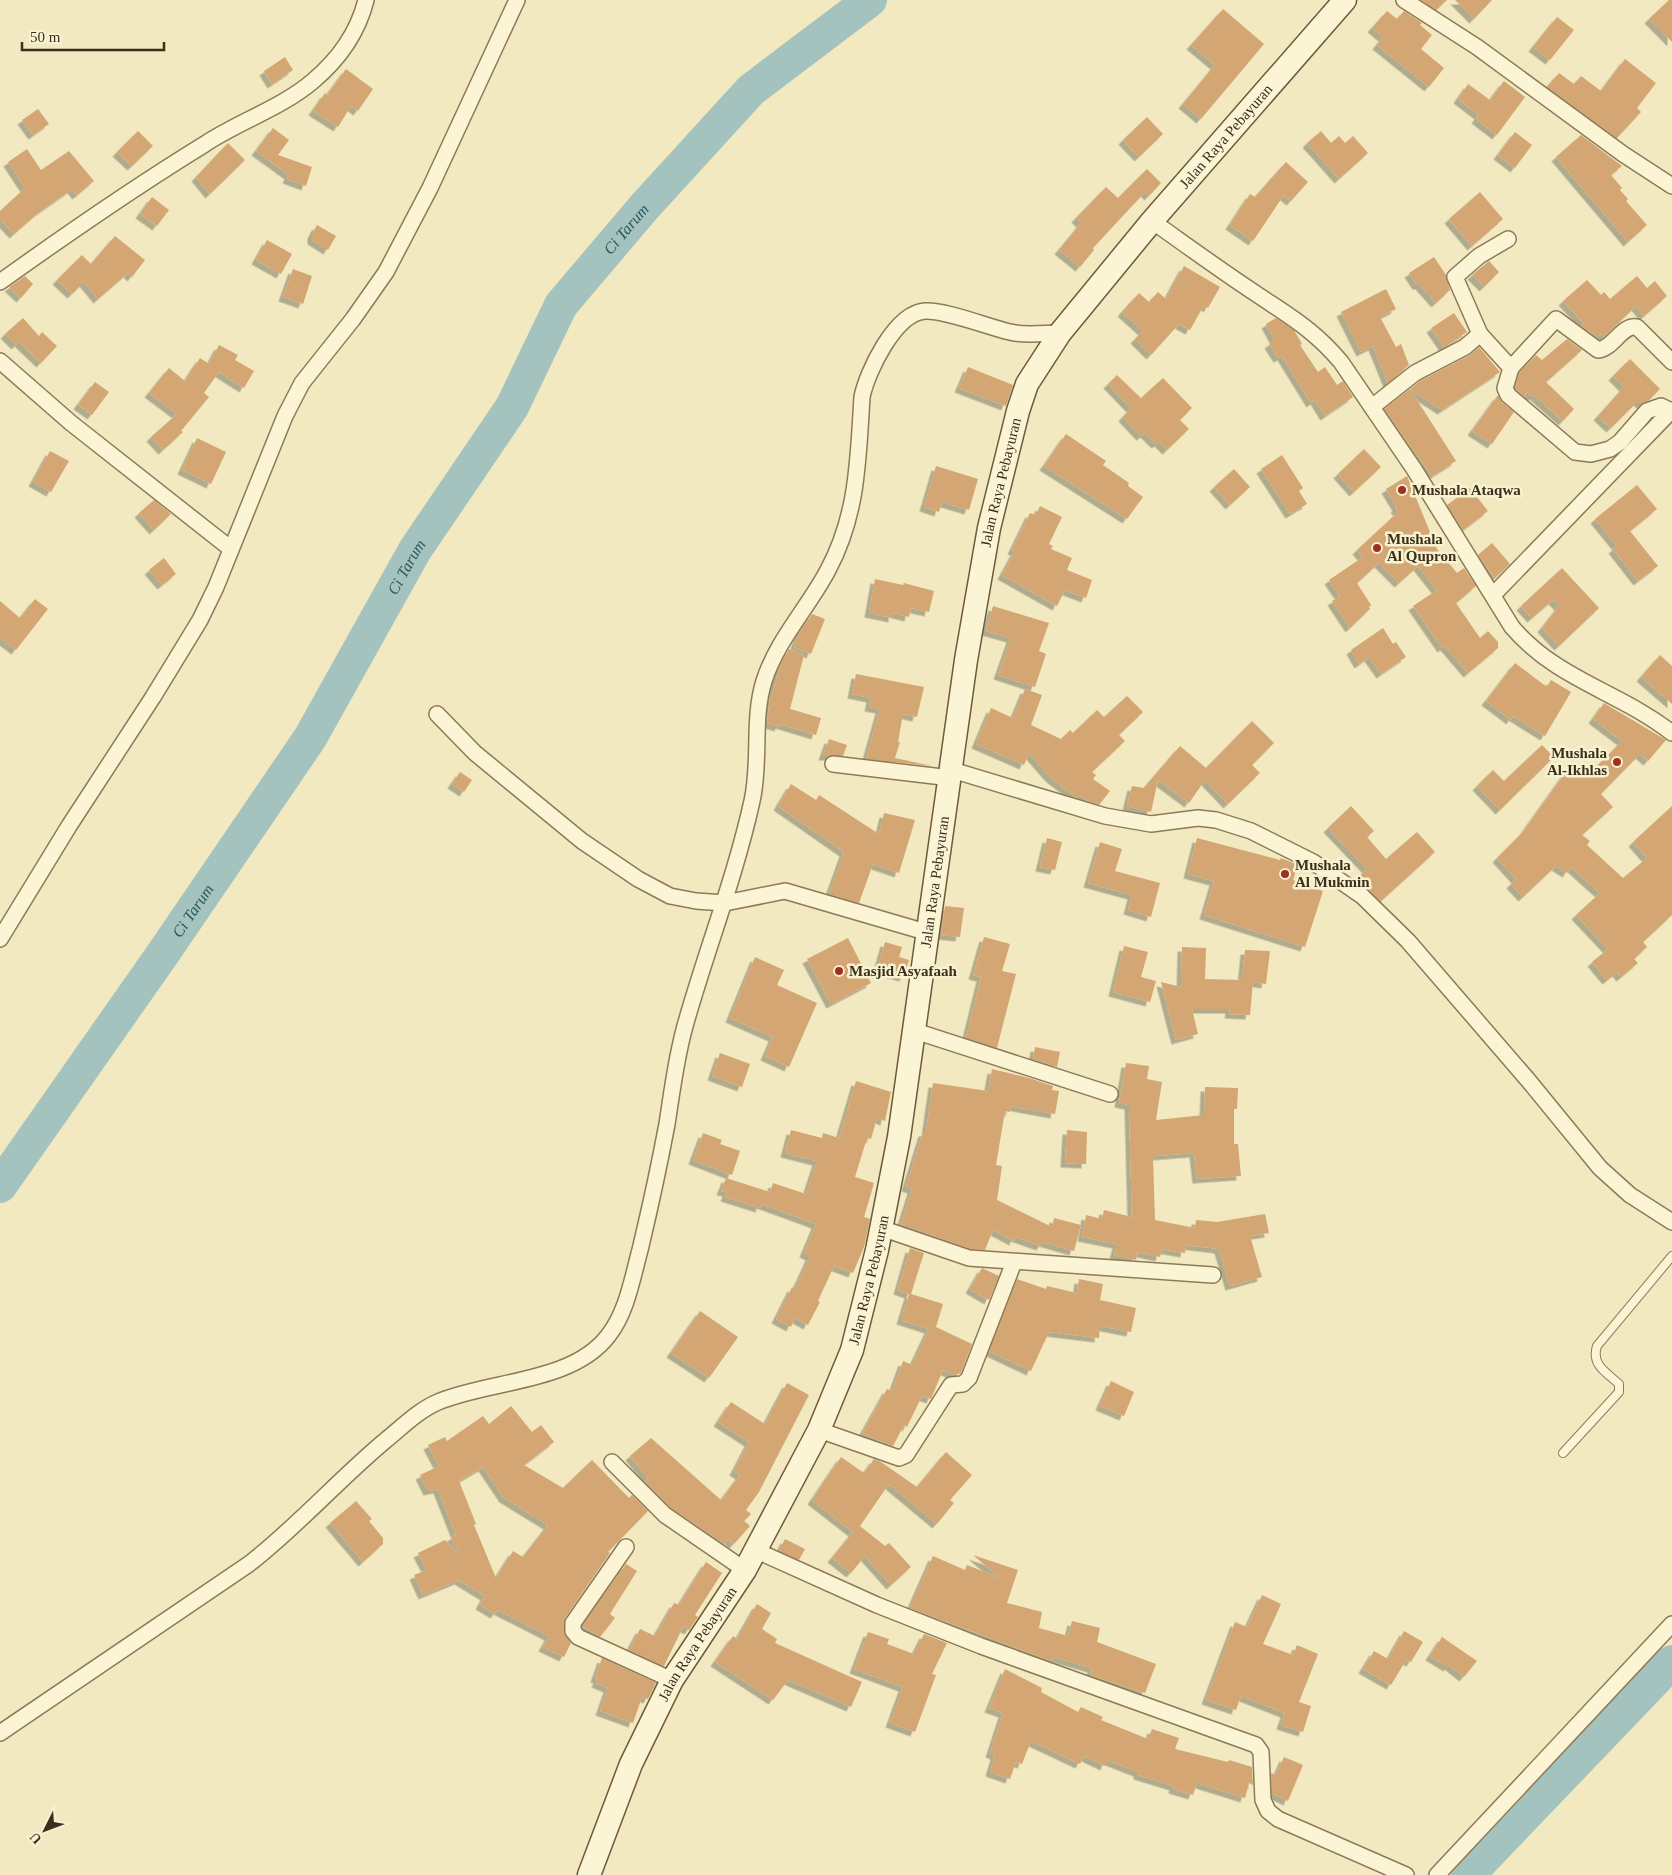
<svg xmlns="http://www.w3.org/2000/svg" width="1672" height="1875" font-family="'Times New Roman',serif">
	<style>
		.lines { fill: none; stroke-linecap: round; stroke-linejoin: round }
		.river { stroke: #a4c3be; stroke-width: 34 }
		.building { fill: #d3a673; fill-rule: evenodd; filter: url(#shadow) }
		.lane-casing { stroke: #8d7a57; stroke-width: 10 }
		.street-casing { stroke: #8d7a57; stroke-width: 18 }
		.secondary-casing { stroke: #6e5a3a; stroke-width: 25 }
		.lane { stroke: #fbf4d5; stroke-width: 8 }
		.street { stroke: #fbf4d5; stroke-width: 15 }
		.secondary { stroke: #fbf4d5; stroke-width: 22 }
		.poi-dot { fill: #a12f22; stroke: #f8f2d1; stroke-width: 2 }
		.labels { text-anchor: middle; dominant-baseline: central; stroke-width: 5; stroke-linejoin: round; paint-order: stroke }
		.street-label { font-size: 15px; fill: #3b2f1c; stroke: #f8f2d1 }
		.poi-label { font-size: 15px; font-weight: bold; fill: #3b2f1c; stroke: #f8f2d1; text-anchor: start }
		.water-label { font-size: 16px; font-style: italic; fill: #2a595c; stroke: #f8f2d1 }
	</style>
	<defs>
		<filter id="shadow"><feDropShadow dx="-4.5" dy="4.5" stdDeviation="0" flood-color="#0004"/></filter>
	</defs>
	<rect width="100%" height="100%" fill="#f2e9c1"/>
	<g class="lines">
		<g class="river">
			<path id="s1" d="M0,1186l164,-234 146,-214 105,-188 97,-143 49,-102 84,-99 106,-116 119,-90"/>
			<path d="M1468,1875l204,-213"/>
		</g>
	</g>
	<g class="building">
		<path d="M1421,0h26l-11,10z"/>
		<path d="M1455,0h37l-18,19z"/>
		<path d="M1669,0h3v42l-23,-23z"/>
		<path d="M1223,9l41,35 -63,75 -18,-15 32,-39 -24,-20z"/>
		<path d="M1387,11l10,8 7,-8 18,12 -2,2 12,10 -11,14 23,19 -15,19 -52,-42 6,-8 -11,-9z"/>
		<path d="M1557,17l17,13 -24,30 -17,-13z"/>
		<path d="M285,57l8,13 -21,14 -8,-13z"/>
		<path d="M1625,59l31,24 -19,25 4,4 -24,26 -70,-51 12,-14 15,11 7,-8 20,15z"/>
		<path d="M346,69l27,20 -15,22 -7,-5 -13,21 -25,-16 12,-18 2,2z"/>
		<path d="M1504,81l21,16 -28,38 -21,-16 3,-4 -21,-16 10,-15 22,16z"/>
		<path d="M38,109l11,15 -16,11 -11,-15z"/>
		<path d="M1147,117l16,17 -24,23 -16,-17z"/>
		<path d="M273,128l16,12 -11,15 34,12 -6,19 -19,-7 2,-4 -33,-24z"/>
		<path d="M138,131l15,15 -21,20 -15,-14z"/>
		<path d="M1321,131l10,12 8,-7 6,7 8,-7 15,17 -29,26 -32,-36z"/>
		<path d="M1515,132l17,13 -17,23 -17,-13z"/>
		<path d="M1581,135l41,31 -11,9 11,13 -2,2 8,9 -2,2 21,24 -19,17 -72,-85z"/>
		<path d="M228,143l17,17 -35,34 -14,-17z"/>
		<path d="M27,149l14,21 28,-19 25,30 -17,14 -5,-6 -34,24 -24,21 -14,-15v-8l25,-23 -17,-26z"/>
		<path d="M1286,162l22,20 -17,19 -7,-6 -31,46 -23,-16 20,-31 5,3z"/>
		<path d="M1147,169l14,14 -12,13 -4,-4 -52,56 1,2 -14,17 -21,-17 22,-27 -5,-5 30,-31 12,11z"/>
		<path d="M1480,192l23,27 -31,27 -23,-27z"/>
		<path d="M152,197l17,13 -12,16 -17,-12z"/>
		<path d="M317,225l19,11 -8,14 -16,-10v-6z"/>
		<path d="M115,236l30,24 -13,17 -4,-4 -30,26 -14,-17 -12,12 -15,-14 25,-25 9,9z"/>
		<path d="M267,240l25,14 -11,20 -25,-14z"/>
		<path d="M1434,257l12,18 4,15 -14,13 -16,-18h-3l-8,-12z"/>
		<path d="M1489,261l10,11 -15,15 -12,-12z"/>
		<path d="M1184,266l36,21 -12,21 -4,-3 -14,25 -11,-6 -28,31 -16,-16 8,-8 -21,-19 17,-19 10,9 9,-10 8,7z"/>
		<path d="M293,269l19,7 -9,28 -20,-7z"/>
		<path d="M25,276l8,8 -12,14 -12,-11z"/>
		<path d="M1637,276l10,12 8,-7 12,15 -23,20 -8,-10 -32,31 -3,-3 -4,3 -16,-11 3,-2 -21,-23 24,-21 14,15 3,-3 6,7z"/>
		<path d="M1386,289l10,20 -16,8 16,30 5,-3 8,21 -21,18 -15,-37 -12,6 -20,-40z"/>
		<path d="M1454,313l13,19 -23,15 -13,-19z"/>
		<path d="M23,318l16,18 3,-4 15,14 -16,17 -22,-21 -3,3 -11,-11z"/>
		<path d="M1276,318l18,12 8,14 -2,1 18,27 7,-5 12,18 6,-4 10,16 -28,19 -10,-16 -4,3 -29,-47 -4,2 -9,-14 6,-4 -9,-16z"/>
		<path d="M1567,339l15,11 -36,32 28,27 -11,12 -29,-26 -1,2 -6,-5 -3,5 -9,-10 4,-14 17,-18 6,5z"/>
		<path d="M219,345l19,10 -3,5 19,11 -10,17 -25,-16 -15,21 5,4 -28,34 2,1 -20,18 -12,-13 26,-23 -28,-21 20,-25 16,13 15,-23 9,6z"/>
		<path d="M1479,347l21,25 -58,38 -32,-21 10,-8 50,-26z"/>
		<path d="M1630,359l30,30 -11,11 -8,4 -3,-3 -27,27 -13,-12 26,-29 -11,-11z"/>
		<path d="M968,367l45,18 -7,21 -47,-18z"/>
		<path d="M1117,375l24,23 22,-20 29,30 -12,12 9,9 -22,21 -8,-8 -3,2 -11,-11 -4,3 -18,-19 8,-9 -23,-24z"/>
		<path d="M95,382l14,10 -17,23 -14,-10z"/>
		<path d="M1410,389l46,72 -24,15 -48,-67z"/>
		<path d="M1498,395l4,7 12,10 -22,32 -20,-13z"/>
		<path d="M1066,434l40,27 -3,4 26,18 -1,3 15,11 -16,22 -83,-53z"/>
		<path d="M197,438l29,14 -15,32 -29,-14z"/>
		<path d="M1364,449l17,18 -27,25 -16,-18z"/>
		<path d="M50,451l19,10 -18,31 -18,-10z"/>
		<path d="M1282,455l21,33 -4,3 8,13 -17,10 -29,-45z"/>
		<path d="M936,466l42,13 -9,31 -27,-8 -3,10 -15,-5z"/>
		<path d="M1234,469l16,18 -20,18 -16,-18z"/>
		<path d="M1407,476l30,73 20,24 7,-5 12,18 -20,17 24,35 8,-7 10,11v6l-30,25 -23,-27 -3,2 -29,-42 24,-16 -19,-24 -19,17 -20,-20 -22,20 14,22 -2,2 1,2 -20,19 -18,-27 8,-5 -11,-16 34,-23 -6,-7 41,-38 -3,-4 2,-1 -11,-18z"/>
		<path d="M1637,485l20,24 -27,22 28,35 -20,15 -25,-32 4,-3 -22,-27z"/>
		<path d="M1470,488l18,23 -25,19 -16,-25z"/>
		<path d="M154,500l17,14 -17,16 -15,-17z"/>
		<path d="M1040,506l22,11 -13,27 4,2 -2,3 21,9 -5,12 25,10 -6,18 -21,-8 -8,16 -55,-31 13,-24 -3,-1 18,-37 6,2z"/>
		<path d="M1492,543l18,21 -15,14 -17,-23z"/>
		<path d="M164,558l12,16 -14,11 -13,-15z"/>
		<path d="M1562,568l37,40 -40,38 -17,-18 17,-22 -6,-6 -21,18 -11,-12z"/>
		<path d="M875,579l28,6 1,-2 30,8 -5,21 -18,-4 -2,9 -16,-4v5l-24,-5z"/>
		<path d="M35,599l13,10 -32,41 -16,-12v-37l20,17z"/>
		<path d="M993,606l56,17 -10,28 7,3 -11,33 -37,-12 13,-37 -25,-7z"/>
		<path d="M812,614l13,5 -14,35 -17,-7 6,-16z"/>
		<path d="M1383,628l10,16 3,-2 10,15 -25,17 -12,-17 -10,7 -8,-14z"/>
		<path d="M789,649l15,6 -14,54 31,9 -5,17 -36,-11 -1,3 -12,-4 3,-25 1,1 9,-33z"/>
		<path d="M1660,655l12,11v38l-31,-27z"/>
		<path d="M1515,663l32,24 4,-7 20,12 -26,44 -32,-20 -2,4 -25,-19z"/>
		<path d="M856,674l68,13 -7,30 -14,-3 -5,28h2l-5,16 37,8 -66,-7 14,-50 -11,-2 2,-9 -19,-4z"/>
		<path d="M1025,689l17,6 -11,30 30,14 9,-9 3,3 24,-23 7,7 23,-21 16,16 -24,23 6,6 -33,31 4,3 -3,4 17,12 -11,14 -11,-4 -8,-6 -3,3 -27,-21 -21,-24 -5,12 -48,-21 15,-36 22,10z"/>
		<path d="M1604,703l62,37 -18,21 -8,-7 -39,40 12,13 -31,28 8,6 -3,4 36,33 24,-20 -14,-16 39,-36v109l-29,27 4,5 -13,12 4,4 -17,14 -4,-5 -10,8 -15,-18 16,-13 -32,-34 24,-22 -29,-26 -4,6 -11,-7 -33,31 -12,-13 5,-5 -19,-21 26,-26 50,-70 14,14 35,-35 -29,-22z"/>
		<path d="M1252,721l22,22 -22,22 8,8 -32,31 -23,-24 -16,23 -31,-23 -7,32 -24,-6 5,-20 12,2 36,-42 26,22z"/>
		<path d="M829,739l18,6 -4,11h-20z"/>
		<path d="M1542,745l12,12 -54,53 -23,-24 16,-16 11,11z"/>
		<path d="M460,772l12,8 -8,12 -12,-8z"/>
		<path d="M791,784l25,16 3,-5 60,39 5,-21 31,7 -16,53 -26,-9 -14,39 -30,-9 15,-42 -66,-46z"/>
		<path d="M1351,806l23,25 -7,6 19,22 31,-27 18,20 -54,49 -24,-23 10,-9 -39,-41z"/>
		<path d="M1047,838l15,4 -7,28 -15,-3z"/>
		<path d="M1197,838l83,22 1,-2 17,7 -5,15 30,11 -18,56 -101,-32 10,-34 -26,-7z"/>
		<path d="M1100,842l22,7 -7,22 45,12 -9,34 -23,-7 4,-15 -44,-12z"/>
		<path d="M945,906l19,2 -4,29 -19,-2z"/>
		<path d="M984,937l26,7 -8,27 14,3 -19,74 -31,-10 15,-61 -8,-2z"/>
		<path d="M848,938l23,45 -40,21 -24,-45z"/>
		<path d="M885,942l17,5 -3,10 10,3 -5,17 -27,-7z"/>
		<path d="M1124,946l24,6 -7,25 15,4 -6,21 -37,-10z"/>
		<path d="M1182,947l24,1 -1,31 37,1 3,-30 25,1 -4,33 -13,-2 -3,33 -21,-1 1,-5h-38l6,25 -22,6 -15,-58 20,5z"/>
		<path d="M755,957l29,13 -7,15 40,18 -28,64 -24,-11 8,-19 -43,-19z"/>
		<path d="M1035,1047l25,5 -3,15 -24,-8z"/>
		<path d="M720,1053l30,11 -8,23 -30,-11z"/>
		<path d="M1126,1063l23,3 -2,13 15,3 -6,38 48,-5 1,-28 33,1 -1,21h-3v35h4l3,32 -44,3 -3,-26 -38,3 -3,3 2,61 40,8 1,-8 21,2 48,-8 4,19 -19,3 12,41 -32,9 -11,-37 -33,-4 -1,8 -23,-4 -2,8 -22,-5 -2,8 -22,-5 3,-11 -35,-7 4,-22 16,4 2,-9 28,7 -3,-112 -10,-2z"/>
		<path d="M992,1069l37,9 24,8 -1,4 7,1 -4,23 -44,-8 -1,6 -5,-1 -9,54 6,1 -5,34 55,27 2,-9 27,7 -7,26 -31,-9 -2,4 -26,-9 -1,4 -21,-11 -8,20 -14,-1 -70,-25 11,-35 -6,-2 17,-55h3l7,-49 55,8z"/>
		<path d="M856,1081l35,11 -6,29 -8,-3 -6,21 -4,-1 -12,39 19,6 -10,34 6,2 -6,28 -11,26 -19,-7 -16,35 2,1 -12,23 -13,-7 -4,9 -15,-8 16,-32 3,2 15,-33 -6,-3 12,-29 -55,-20 -1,4 -35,-11 2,-5 -6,-1 5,-13 44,14 3,-9 33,11 11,-33 -32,-8 6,-23 31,8 1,-5 16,5z"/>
		<path d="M1067,1130l20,2 -1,32 -21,-1z"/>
		<path d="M703,1133l19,7 -2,4 20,7 -8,24 -39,-15z"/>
		<path d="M910,1248l14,5 -13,41 32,10 -7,23 36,17 -11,29 -6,2 -12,-5 -12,29 -9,-3 -15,31 -3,-2 -11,21 -31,-12 25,-45 5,2 11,-30 9,4 17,-36 -28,-9 8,-26 -11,-4z"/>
		<path d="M982,1268l17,8 -10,24 -19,-11z"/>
		<path d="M1017,1279l29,10 1,-3 30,7 2,-14 24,5 -3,16 36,8 -5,24 -31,-6 -1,12 -50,-6 -18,39 -42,-20z"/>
		<path d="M700,1311l38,26 -29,41 -38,-25z"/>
		<path d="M1111,1381l23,11 -10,24 -24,-10z"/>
		<path d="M787,1383l22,12 -50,97 -13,18 5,4 -7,7 6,5 -16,18 -6,-5 -4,5 -53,-36 -26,-27 3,-3 -18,-22 21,-18 70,62 19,-25 -6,-4 15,-29 -31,-20 13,-20 34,22z"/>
		<path d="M511,1406l21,26 9,-7 13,17 -30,23 39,23 29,-28 37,38 3,-3 16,16 -40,41 2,1 -45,65 -1,14 7,11 -7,14 -21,-10 6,-11 -51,-26 -3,4 -15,-9 5,-9 -26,-16 -36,15 -9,-20 13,-5 -9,-17 27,-13 17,18 -11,-21 5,-2 -18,-46 -10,2 -8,-16 19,-9 -11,-21 17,-8 2,4 36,-25 6,8zM483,1467l21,31 44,27 -25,32 -10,-6 -17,27 -22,-53 2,-1 -17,-43z"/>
		<path d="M946,1452l26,23 -22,25 4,3 -17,21 -48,-40 -29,42 25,20 4,-3 22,24 -20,18 -26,-29 -14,17 -19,-15 21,-26 -41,-32 29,-43 23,16 10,-14 7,3 36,25z"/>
		<path d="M356,1501l16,18 -3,2 14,17v6l-20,18 -33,-39z"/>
		<path d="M785,1539l20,10 -6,11 -20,-9z"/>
		<path d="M973,1555l45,15 -11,33 35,9 -3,16 29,8 4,-15 28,7 -3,14 59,22 -11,29 -55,-18 2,-7 -38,-11 -3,4 -141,-53 23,-52 32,14 2,-5 33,13z"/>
		<path d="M706,1562l16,11 -27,42 3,2 -9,13 -6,-3 -19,39 -35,-16 11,-21 15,7 19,-33 5,2z"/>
		<path d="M626,1564l11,7 -27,43 5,4 -15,19 -18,-11z"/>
		<path d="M1262,1595l19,9 -18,40 30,11 4,-10 21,9 -19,48 12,4 -8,26 -22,-7 4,-12 -44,-17 -5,14 -30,-10 29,-78 12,5z"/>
		<path d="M757,1604l14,9 -9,16 15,10 -2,4 87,39 -11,25 -63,-27 -15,20 -58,-38 18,-26 4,3z"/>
		<path d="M1404,1631l19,11 -12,20 -5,-2 -15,25 -28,-16 11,-18 14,8z"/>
		<path d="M868,1632l21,7 -2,5 27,10 10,-20 23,9 -15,31 4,1 -21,57 -25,-9 13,-36 -49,-18z"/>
		<path d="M1442,1637l35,24 -13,16 -15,-12 -1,2 -18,-11z"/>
		<path d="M602,1658l54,25 -8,16 -6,-2 -9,26 -33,-12 8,-23 -12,-5 2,-4 -3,-1z"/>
		<path d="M1005,1669l37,19 -1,4 37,20 3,-5 22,10 -2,3 47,19 4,-10 27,9 -4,11 53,13 1,-2 23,7 1,18 -4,-2 -4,15 -48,-15 -4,12 -20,-6 1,-3 -36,-11v-3l-31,-12 -2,6 -21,-10 -4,8 -49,-23 -9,23 -6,-2 -6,17 -20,-7 5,-17 -5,-2 13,-40 -14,-5z"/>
		<path d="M1284,1757l19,8 -15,36 -16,-8 -1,-20 5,2z"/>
	</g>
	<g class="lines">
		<defs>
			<path id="lane" d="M1563,1453l56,-61v-8c-13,-12 -28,-19 -22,-38l75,-90"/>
			<g id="street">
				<path d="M1404,0l73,47 146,107 49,32"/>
				<path d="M1152,221c34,24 68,49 103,72 34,23 58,36 86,69l73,107 98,158c45,53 108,65 160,106"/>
				<path d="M0,282c67,-48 135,-95 205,-138 33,-22 78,-37 108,-63 25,-21 45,-49 53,-81"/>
				<path d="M1480,334l31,34 -6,20 3,7 67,57 16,2 19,-5 10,-7 27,-31 14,-5 10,5"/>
				<path d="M0,361l71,62 160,126"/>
				<path d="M1511,368l45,-49 42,31c15,-1 24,-26 39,-23l35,35"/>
				<path d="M1372,407l43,-34 50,-26 15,-13 -25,-57 24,-21 29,-17"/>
				<path d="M1493,595l179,-185"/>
				<path d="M437,714l38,39 107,88 56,38 32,17 26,5 29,2 60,-12 144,42"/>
				<path d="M833,764l118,14"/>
				<path d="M952,770l153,46 46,8 47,-6 18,2 35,11 62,31 49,34 46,45 120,139 72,88 30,27 42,27"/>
				<path d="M0,939l69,-113 84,-129 47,-77 16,-33 69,-171 17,-33 51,-64 33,-47 44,-84 87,-188"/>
				<path d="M915,1031l195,63"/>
				<path d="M881,1228l88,30 244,17"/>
				<path d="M819,1430l80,28 7,-3 45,-70 12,-1 6,-6 45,-116"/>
				<path d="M612,1462l53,53 80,55"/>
				<path d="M626,1547l-53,76v8l5,6 94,43"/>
				<path d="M755,1550l122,55 104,41 275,99 5,7 2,48 5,11 10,8 128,56"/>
				<path d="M0,1733l249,-169c49,-38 90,-85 137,-124 16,-13 33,-30 52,-38 52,-22 134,-19 170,-66 19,-24 24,-57 32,-86 10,-42 19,-83 27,-126 5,-32 9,-66 18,-98 21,-75 50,-148 67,-225 9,-39 0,-82 12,-120 13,-41 44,-73 64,-111 30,-56 30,-111 34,-173 5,-25 33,-84 63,-86 21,-1 63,16 85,21 15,4 35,1 50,1"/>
				<path d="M1437,1875l235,-251"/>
			</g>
			<g id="secondary">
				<path id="s2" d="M589,1875l42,-111 41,-84 73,-110 74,-140 33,-80 25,-100 22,-113 67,-477 23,-132 29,-117 9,-27 33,-51 92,-112 193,-221"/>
			</g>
		</defs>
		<use href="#lane" class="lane-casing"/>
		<use href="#street" class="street-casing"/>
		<use href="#secondary" class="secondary-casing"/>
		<use href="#lane" class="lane"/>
		<use href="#street" class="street"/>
		<use href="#secondary" class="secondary"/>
	</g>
	<g class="poi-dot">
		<circle cx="1402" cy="490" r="5"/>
		<circle cx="1377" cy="548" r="5"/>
		<circle cx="1617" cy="762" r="5"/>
		<circle cx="1285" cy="874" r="5"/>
		<circle cx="839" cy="971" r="5"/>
	</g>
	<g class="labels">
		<g class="street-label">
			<text stroke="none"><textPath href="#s2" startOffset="1890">Jalan Raya Pebayuran</textPath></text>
			<text stroke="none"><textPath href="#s2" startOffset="1470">Jalan Raya Pebayuran</textPath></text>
			<text stroke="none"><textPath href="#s2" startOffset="1065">Jalan Raya Pebayuran</textPath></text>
			<text stroke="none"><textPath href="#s2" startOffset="661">Jalan Raya Pebayuran</textPath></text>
			<text stroke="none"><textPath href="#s2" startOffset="256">Jalan Raya Pebayuran</textPath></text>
		</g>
		<g class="poi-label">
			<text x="1412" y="490">Mushala Ataqwa</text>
			<text x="1387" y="539">Mushala<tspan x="1387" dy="17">Al Qupron</tspan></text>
			<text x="1607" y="753" text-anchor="end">Mushala<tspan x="1607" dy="17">Al-Ikhlas</tspan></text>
			<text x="1295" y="865">Mushala<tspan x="1295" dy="17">Al Mukmin</tspan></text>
			<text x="849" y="971">Masjid Asyafaah</text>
		</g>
		<g class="water-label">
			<text stroke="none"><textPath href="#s1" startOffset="1146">Ci Tarum</textPath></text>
			<text stroke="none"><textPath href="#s1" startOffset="741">Ci Tarum</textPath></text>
			<text stroke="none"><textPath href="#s1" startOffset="336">Ci Tarum</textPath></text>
		</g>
	</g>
	<g transform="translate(45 1830) rotate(228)" stroke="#f8f2d1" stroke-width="4" paint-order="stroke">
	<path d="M0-4L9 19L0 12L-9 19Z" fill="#3b2f1c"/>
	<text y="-8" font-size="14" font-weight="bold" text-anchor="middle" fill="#3b2f1c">U</text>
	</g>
	<path d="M22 42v8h142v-8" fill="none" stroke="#3b2f1c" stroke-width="2.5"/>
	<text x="30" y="42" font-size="15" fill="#3b2f1c" stroke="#f8f2d1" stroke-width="4" paint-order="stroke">50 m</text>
</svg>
